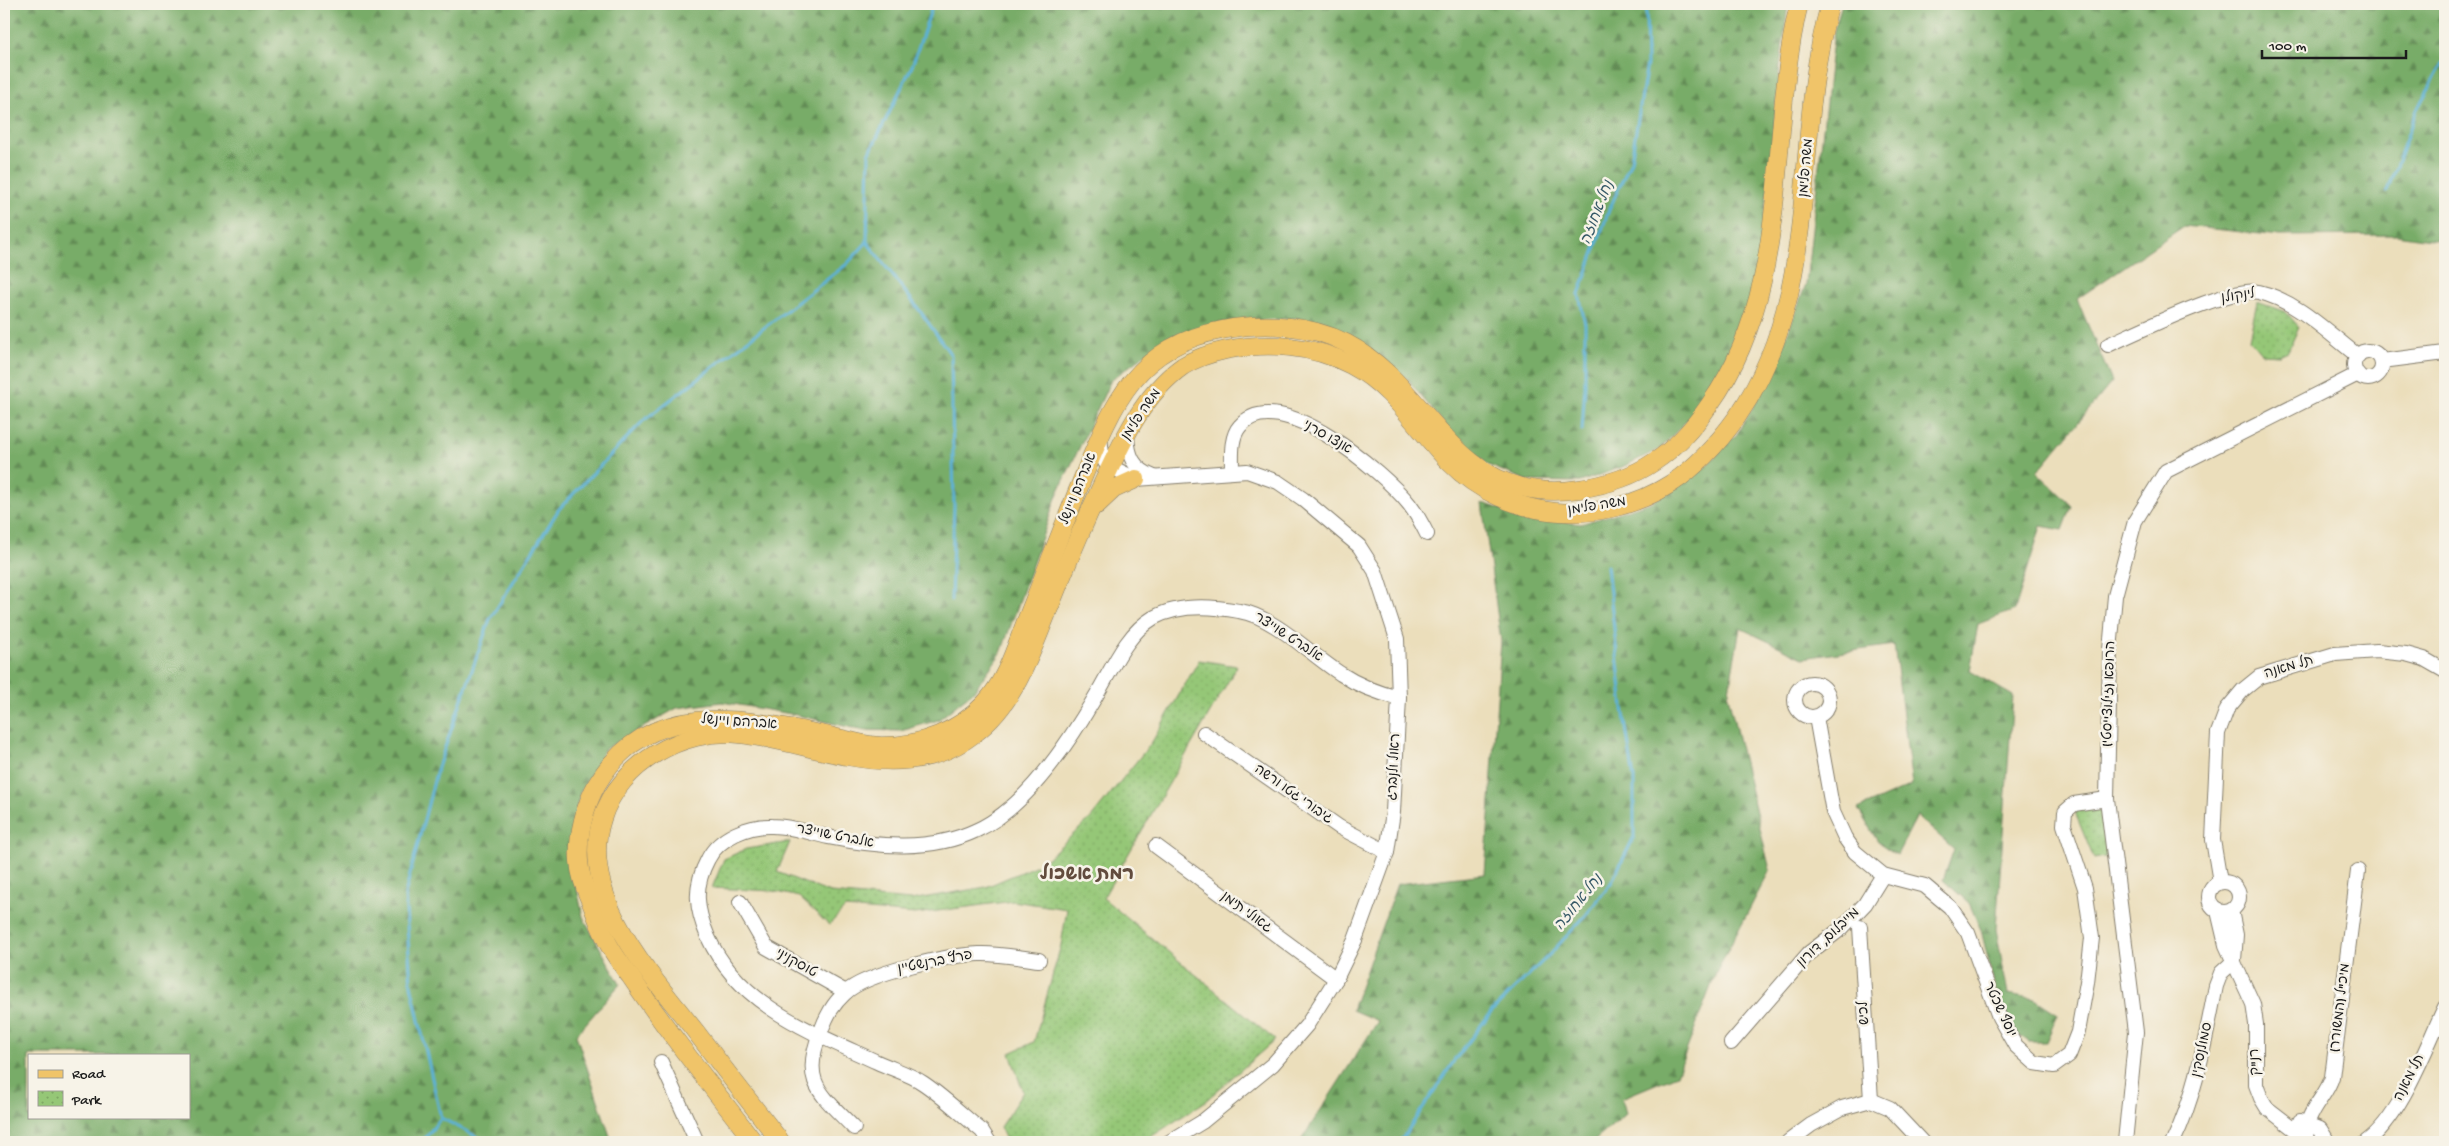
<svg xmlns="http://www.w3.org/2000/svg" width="2449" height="1146" font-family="'Gochi Hand','Playpen Sans Hebrew',sans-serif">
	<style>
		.forest { fill: url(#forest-firs); stroke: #4a6442; fill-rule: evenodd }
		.park { fill: url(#park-dots); stroke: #58724a }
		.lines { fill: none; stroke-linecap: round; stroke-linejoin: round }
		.stream { stroke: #5bb1d7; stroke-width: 3 }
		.minor-casing { stroke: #847d6c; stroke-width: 16 }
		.major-casing { stroke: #847d6c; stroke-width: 19 }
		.minor { stroke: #fff; stroke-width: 14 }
		.major { stroke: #f0c469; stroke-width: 18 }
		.labels { text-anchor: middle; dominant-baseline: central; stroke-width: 5; stroke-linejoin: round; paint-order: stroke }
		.street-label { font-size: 14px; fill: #1c1c1c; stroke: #f7f3e8 }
		.water-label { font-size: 15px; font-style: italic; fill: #355867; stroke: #f7f3e8 }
		.district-label { font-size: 19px; font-weight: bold; fill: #624c3e; stroke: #f7f3e8 }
	</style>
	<defs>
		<pattern id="forest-firs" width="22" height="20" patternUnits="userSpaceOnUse" patternTransform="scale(1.25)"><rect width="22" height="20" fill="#78ac68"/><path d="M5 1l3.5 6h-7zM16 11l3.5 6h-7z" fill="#628b55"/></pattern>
		<pattern id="park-dots" width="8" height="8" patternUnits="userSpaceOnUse" patternTransform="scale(1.25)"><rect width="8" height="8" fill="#95c777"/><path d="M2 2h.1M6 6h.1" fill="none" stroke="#80aa66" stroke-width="1.8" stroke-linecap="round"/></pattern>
	</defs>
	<rect width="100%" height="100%" fill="#f7f3e8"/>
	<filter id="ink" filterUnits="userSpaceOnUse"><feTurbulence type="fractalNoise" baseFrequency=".02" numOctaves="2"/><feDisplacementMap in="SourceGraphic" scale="10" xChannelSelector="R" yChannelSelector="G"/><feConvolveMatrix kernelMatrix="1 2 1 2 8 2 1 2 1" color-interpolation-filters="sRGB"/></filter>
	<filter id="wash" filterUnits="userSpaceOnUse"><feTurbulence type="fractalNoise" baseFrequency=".0096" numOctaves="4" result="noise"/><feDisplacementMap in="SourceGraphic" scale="20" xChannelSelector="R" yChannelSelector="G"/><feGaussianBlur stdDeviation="1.12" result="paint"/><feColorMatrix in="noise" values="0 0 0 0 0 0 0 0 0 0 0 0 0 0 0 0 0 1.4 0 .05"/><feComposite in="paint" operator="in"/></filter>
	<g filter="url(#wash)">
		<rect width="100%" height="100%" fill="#ebdebb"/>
		<g class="forest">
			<path d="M4,4h1784l-11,86 -7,83 -17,120 -26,69 -34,52 -33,35 -38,18 -42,15 -52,-1 -40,-16 -38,-34 -43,-52 -46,-36 -37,-20 -28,-5 -76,5 -53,15 -56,42 -54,115 -56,158 -28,39 -35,28 -37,11 -39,-1 -65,-15 -75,-13 -45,6 -72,41 -25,44 -8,33v39l11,52 37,67 -44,51 36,107h-608zM29,1055h160v62h-160z"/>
			<path d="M1842,4h603v238l-49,-7 -116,1 -96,-10 -107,73 35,83 -75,90 35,34 -9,24 -22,-4 -26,84 -37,14 -8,47 43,25 -17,233 12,65 27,5 23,15 -12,28h-17l-14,-10 -20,-44 -14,-58 -12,-27 -26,-23 11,-31 -37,-33 -20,39 -19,-13 -20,-33 54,-24 -18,-140 -91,13 -63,-30 -12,68 42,174 -54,103 -39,102 -55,23 4,16 -33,28h-293l78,-121 -26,-11 45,-126 88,-10 16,-233 -19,-138 44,14 55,7 71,-22 48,-30 37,-38 35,-59 34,-91 28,-254z"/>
		</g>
		<g class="park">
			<path d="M2257,302l29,10 13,15 -11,24 -9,4 -17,-1 -13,-15z"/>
			<path d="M1199,660l38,6 -134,232 172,142 -72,63 -60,39h-136l-7,-15 23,-35 -13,-39 24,-11 27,-97 6,-36 -54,-8 -98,13 -70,-6 -16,17 -30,-28 -26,-6 -61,-3 12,-29 22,-10 44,-7 -13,30 53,21 81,7 75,-13 56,-24 49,-45 61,-76z"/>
			<path d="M2104,802l7,54 -17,3 -18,-44v-9z"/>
		</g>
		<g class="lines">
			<g class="stream">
				<path d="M2387,191l30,-82 28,-49"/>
				<path d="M867,242l53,69 31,44 3,151 -3,94"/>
				<path d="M1582,431l3,-46v-61l-6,-30 30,-84 22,-49 16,-97 -1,-60"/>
				<path d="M422,1142l19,-24"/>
				<path d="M487,1142l-46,-24 -30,-133 -6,-91 31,-121 54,-154 69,-110 84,-88 204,-157 20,-22 2,-88 43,-88 21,-62"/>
				<path d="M1400,1142l54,-81 38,-50 58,-57 36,-39 25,-32 23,-46v-58l-11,-71 -16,-142"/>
			</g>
		</g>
	</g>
	<g filter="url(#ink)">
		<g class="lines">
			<defs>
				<g id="minor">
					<path d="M2108,345c29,-13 122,-59 151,-53 38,9 69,41 99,64"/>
					<circle cx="2368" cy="365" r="14"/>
					<path d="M2382,361l63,-8"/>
					<path d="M1127,435c1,21 6,34 27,42"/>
					<path d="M1100,437l2,17 3,8 6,5 25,12 111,-8 31,11 25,17 56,47 16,25 22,68 2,59 -6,114 -6,40 -32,88 -19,39 -29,46 -34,39 -71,58 -33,20"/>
					<path d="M1232,471c0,-14 -2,-34 8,-45 38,-45 145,48 169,78 7,9 13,20 18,30"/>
					<circle cx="1812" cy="700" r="17"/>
					<path d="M1816,717l17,95 12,26 10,14 28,23 42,11 25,21 18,26 31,84 16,28 20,18 19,3 15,-11 9,-23 9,-50 5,-44 -7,-50 -21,-63 1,-13 9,-8 33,-5"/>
					<path d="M1204,733l135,94 48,25"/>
					<path d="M1156,846l180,133"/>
					<circle cx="2224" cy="897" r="15"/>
					<path d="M2220,882l-7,-42 5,-107 9,-24 16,-19 16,-13 76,-23 42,-3 29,3 18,5 21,12"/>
					<path d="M740,902l26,45 80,45"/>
					<path d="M2218,911l8,34 27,59 3,20v61l5,13 6,10 44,34"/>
					<path d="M2231,911l5,24 -2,25"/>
					<path d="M1860,927l11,173"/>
					<path d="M1731,1043l78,-90 33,-25 23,-24 18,-29"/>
					<path d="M661,1062l36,80"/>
					<path d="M2300,1121l20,8 8,13"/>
					<path d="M854,1128c-34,-35 -54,-46 -33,-97 6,-16 12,-27 24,-38 21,-20 104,-38 134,-39 19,-1 41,4 60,6"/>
					<path d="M2307,1139c-4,-27 19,-40 25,-62l26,-206"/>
					<path d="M989,1142l-7,-11c-19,-15 -38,-34 -59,-48 -13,-9 -31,-14 -46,-21 -65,-30 -138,-56 -169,-125 -12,-28 -15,-50 0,-78 11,-22 41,-34 64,-33 19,0 38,7 56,11 49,10 103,15 149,-7 50,-23 93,-89 120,-136 15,-25 29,-60 56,-76 25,-14 59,-12 86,-7 35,5 73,45 102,63 18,12 37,19 58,24"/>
					<path d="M1788,1142l23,-17 31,-17 29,-8 19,8 32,34"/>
					<path d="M2125,1142l11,-110 -29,-233 3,-149 5,-54 20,-75 31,-50 192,-97"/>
					<path d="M2173,1142c24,-50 32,-102 43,-156l5,-13 13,-12"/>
					<path d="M2366,1142c35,-25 60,-95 79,-135"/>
				</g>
				<g id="major">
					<path d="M1097,505l17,-16 22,-10"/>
					<path d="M754,1142c-23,-30 -47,-61 -70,-91 -19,-25 -37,-50 -54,-75 -9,-12 -19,-25 -25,-39 -5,-10 -9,-21 -13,-32 -6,-13 -12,-29 -13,-44 -2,-25 6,-56 18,-77 51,-87 146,-66 229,-49 18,4 38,11 56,11 39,0 77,-15 103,-43 21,-23 30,-54 41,-82 17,-43 34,-86 51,-129 32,-77 52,-145 145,-162 40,-8 87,-6 124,13 88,46 108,165 233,146 26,-4 53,-12 75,-27 23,-15 41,-36 56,-58 83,-117 57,-267 89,-400"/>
					<path d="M781,1142c-28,-36 -57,-73 -85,-110 -44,-56 -119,-136 -94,-213 17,-55 81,-91 137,-85 78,8 162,56 235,0 42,-31 57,-82 76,-128 14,-35 29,-71 45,-106 22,-47 44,-103 88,-134 13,-8 29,-13 43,-16 42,-8 87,-5 125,15 42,22 66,64 98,97 59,60 153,66 223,21 26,-17 47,-41 65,-66 87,-126 54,-275 93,-413"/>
				</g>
			</defs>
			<use href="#minor" class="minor-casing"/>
			<use href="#major" class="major-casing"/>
			<use href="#minor" class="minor"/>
			<use href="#major" class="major"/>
		</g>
	</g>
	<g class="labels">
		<g class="street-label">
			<text transform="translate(1807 168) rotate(-85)">משה פלימן</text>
			<text transform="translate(2238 297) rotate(-8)">לינקולן</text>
			<text transform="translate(1142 415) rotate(-56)">משה פלימן</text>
			<text transform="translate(1327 438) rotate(30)">אנצו סרני</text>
			<text transform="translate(1079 489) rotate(-68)">אברהם ויינשל</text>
			<text transform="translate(1597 507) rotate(-9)">משה פלימן</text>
			<text transform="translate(1288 638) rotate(33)">אלברט שוייצר</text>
			<text transform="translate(2289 668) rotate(-17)">תל מאנה</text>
			<text transform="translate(2110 694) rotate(-88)">הרופא (ז'לוצ'יסטי)</text>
			<text transform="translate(739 723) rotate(4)">אברהם ויינשל</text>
			<text transform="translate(1395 767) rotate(-87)">ראול ולנברג</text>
			<text transform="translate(1293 795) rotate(35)">גיבורי גטו ורשה</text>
			<text transform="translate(835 837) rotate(11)">אלברט שוייצר</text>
			<text transform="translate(1246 913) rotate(36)">גאולי תימן</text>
			<text transform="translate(1829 938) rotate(-43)">מייבלום, דורון</text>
			<text transform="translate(935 963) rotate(-11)">פרץ ברנשטיין</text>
			<text transform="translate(796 964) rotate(29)">טוסקניני</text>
			<text transform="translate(2341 1008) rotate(-83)">מיכ"ל (המשורר)</text>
			<text transform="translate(1999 1010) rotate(65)">יוסף שכטר</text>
			<text transform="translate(1865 1013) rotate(-94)">לכיש</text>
			<text transform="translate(2203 1050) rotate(-78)">סמולנסקין</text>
			<text transform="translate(2256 1062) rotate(-92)">רנ"ק</text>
			<text transform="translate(2410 1078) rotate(-63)">תל מאנה</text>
		</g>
		<g class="water-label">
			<text transform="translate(1598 213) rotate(-69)">נחל אחוזה</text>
			<text transform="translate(1579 903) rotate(-51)">נחל אחוזה</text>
		</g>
		<g class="district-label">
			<text x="1087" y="875">רמת אשכול</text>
		</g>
	</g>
	<rect width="2449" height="1146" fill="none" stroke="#f7f3e8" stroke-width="20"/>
	<rect x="28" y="1054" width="162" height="65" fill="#f7f3e8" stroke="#9f9d96"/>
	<rect x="38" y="1070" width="25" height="8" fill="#f0c469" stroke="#9f9d96"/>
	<text x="72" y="1078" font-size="15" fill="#1c1c1c">Road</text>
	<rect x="38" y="1091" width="25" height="15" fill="url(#park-dots)" stroke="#9f9d96"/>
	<text x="72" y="1104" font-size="15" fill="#1c1c1c">Park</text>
	<path d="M2262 50v8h144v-8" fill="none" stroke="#1c1c1c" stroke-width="2.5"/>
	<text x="2269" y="50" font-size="15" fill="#1c1c1c" stroke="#f7f3e8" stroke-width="4" paint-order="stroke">100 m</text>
</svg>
